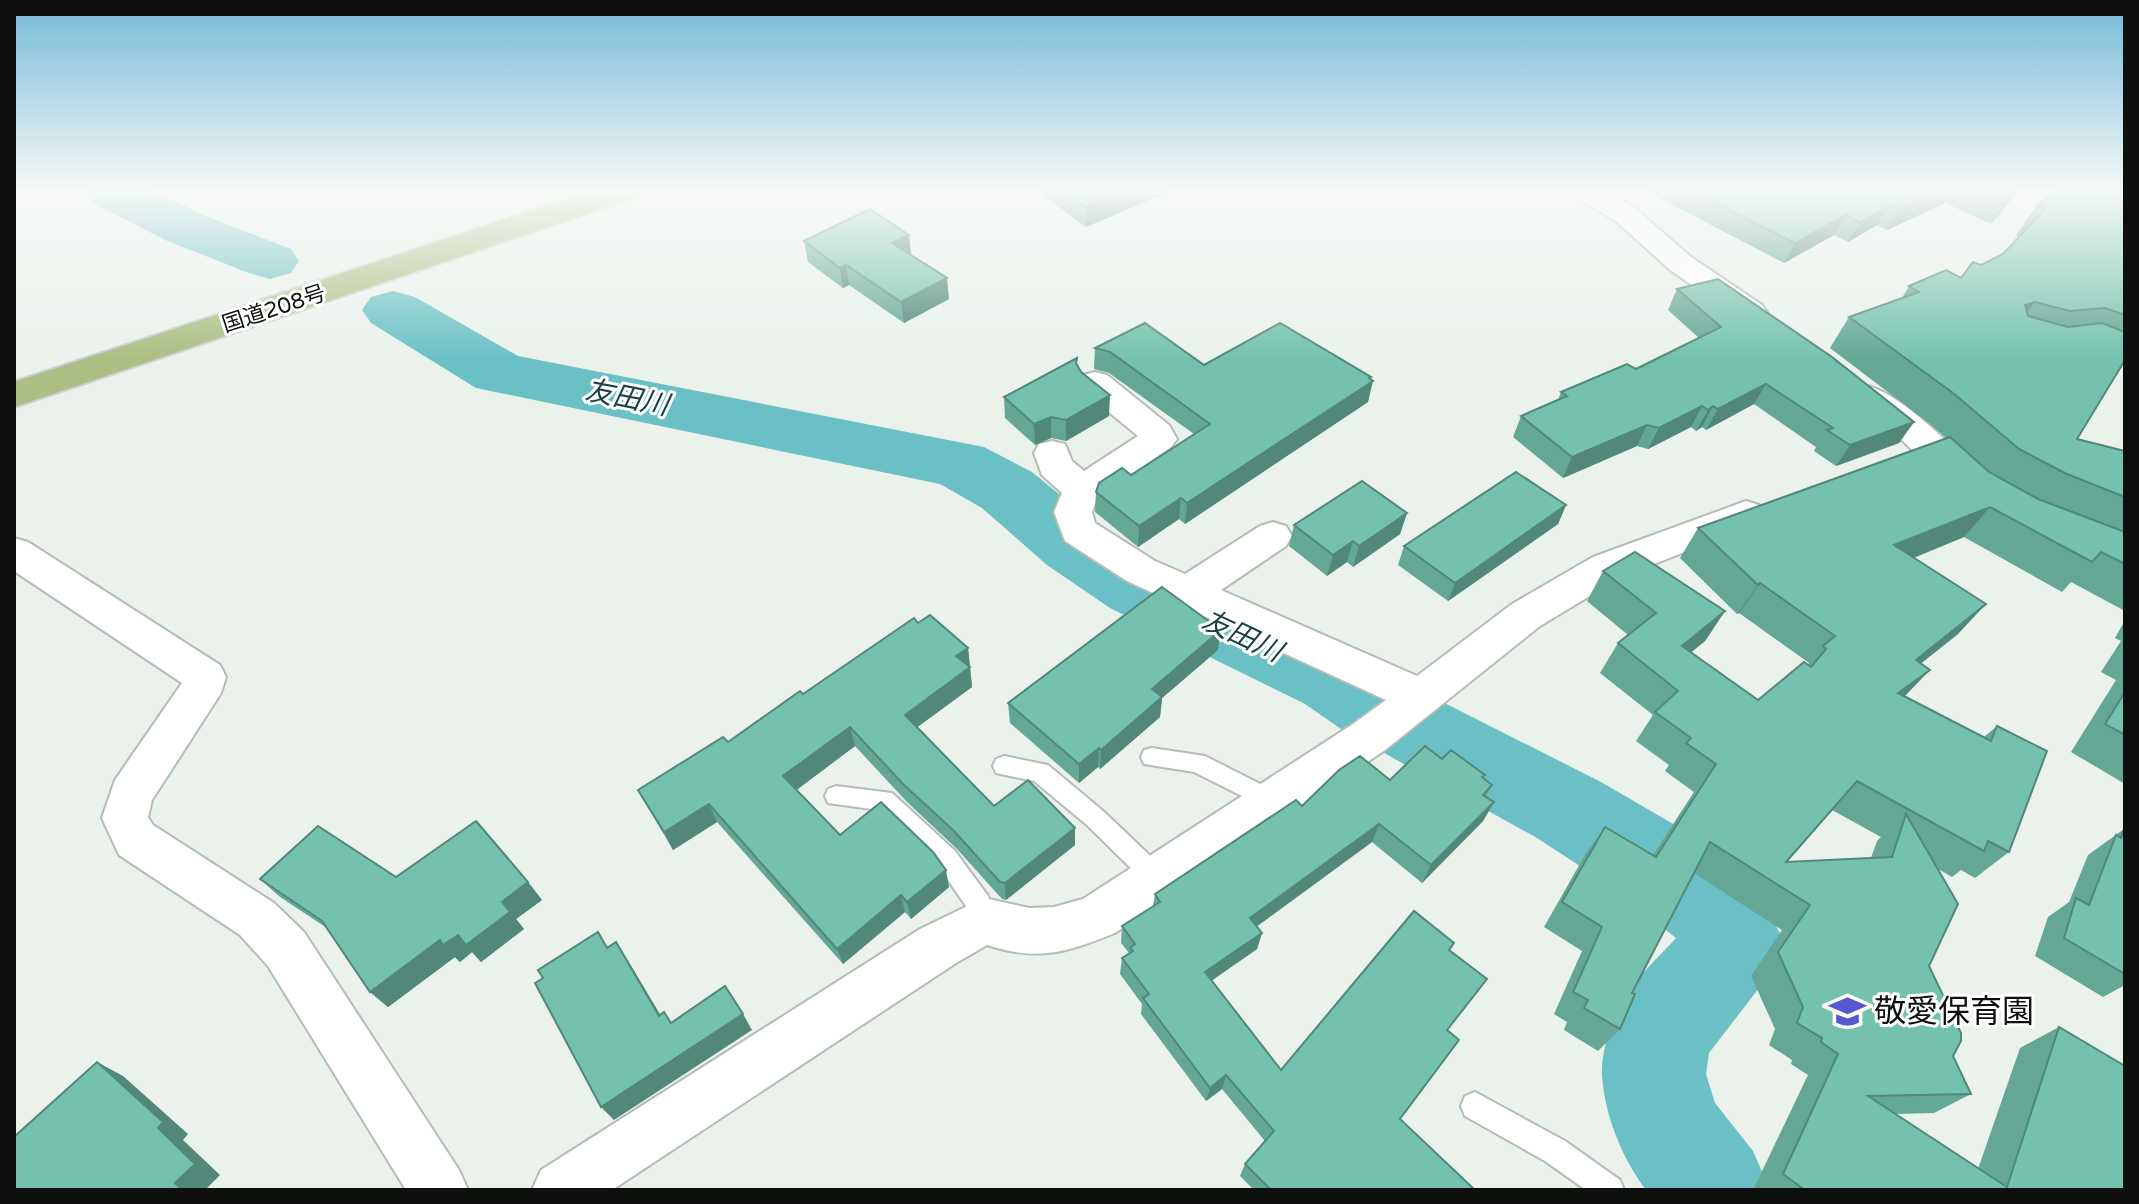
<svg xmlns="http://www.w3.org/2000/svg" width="2139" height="1204" font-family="'Varela Round','Noto Sans JP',sans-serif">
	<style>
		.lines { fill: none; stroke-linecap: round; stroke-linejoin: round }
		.river { fill: #6ac0c5; fill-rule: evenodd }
		.service-casing { stroke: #b5bbb6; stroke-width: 4 }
		.minor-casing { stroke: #b5bbb6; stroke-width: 4 }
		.trunk-casing { stroke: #cfcfcf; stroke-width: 4 }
		.service { fill: #fff; fill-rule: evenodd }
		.minor { fill: #fff; fill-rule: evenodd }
		.trunk { fill: #acbe83; fill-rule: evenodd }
		.wall { fill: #64a795; fill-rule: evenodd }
		.shaded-wall { fill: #518879 }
		.building { fill: #74c2ad; stroke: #518879; stroke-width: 2 }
		.labels { text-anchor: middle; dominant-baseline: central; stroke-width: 6; stroke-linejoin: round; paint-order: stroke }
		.far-street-label { font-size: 22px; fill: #0e100e; stroke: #fff }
		.water-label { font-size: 28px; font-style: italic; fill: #184143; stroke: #fff }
		.near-poi-label { font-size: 32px; fill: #0e100e; stroke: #fff; text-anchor: start }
	</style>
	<rect width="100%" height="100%" fill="#ebf2ec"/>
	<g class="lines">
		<g class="river">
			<path d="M83,190h70l52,26 86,33 8,12 -8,12 -21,6 -21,-6 -84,-33 -74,-38z"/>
			<path d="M393,291l22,6 103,59 466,91 48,25 67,55 65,39 199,90 38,25 200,101 74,43 81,59 28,58 -15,33 -60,78 -3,21 9,29 38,48 17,39h-124c-24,-32 -41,-74 -44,-114 -2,-24 11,-56 22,-77 12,-22 35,-42 52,-61l-67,-53 -72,-47 -196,-109 -36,-25 -195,-96 -63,-43 -65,-57 -42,-24 -464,-96 -105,-65 -9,-13 9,-13z"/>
		</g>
		<defs>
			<g id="service">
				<path d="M1152,748l53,8 73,37 3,7 -3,7 -8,3 -76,-38 -50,-8 -3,-7 3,-7z"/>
				<path d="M1004,756l44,9 55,46 60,57 4,8 -4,8 -8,3 -8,-3 -60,-59 -53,-44 -38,-8 -3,-7 3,-7z"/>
				<path d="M836,786l56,7 63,58 33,45 8,25 -3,8 -9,4 -9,-4 -7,-20 -29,-42 -60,-57 -51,-7 -3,-7 3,-7z"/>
				<path d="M1475,1092l90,49 55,39 4,10h-38l-41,-29 -80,-45 -4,-10 4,-10z"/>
			</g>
			<g id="minor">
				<path d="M1570,190h34l32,19 55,48 71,48 5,7 -5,7 -11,3 -11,-3 -71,-50 -53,-48 -42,-25z"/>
				<path d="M1095,372l12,3 62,50 8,14 -6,8 -74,51 -5,14 3,11 60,38 30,13 75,-48 13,-4 13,4 6,10 -6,10 -65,44 196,86 95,-72 81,-47 153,-56 13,4 6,9 -6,9 -138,54 -81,49 -155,124 -270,183c-48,19 -76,29 -128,12l-31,18 -344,227h-80l9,-20 379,-241 64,-31 45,10 25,-1 29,-8 270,-175 33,-24 -259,-119 -62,-40 -11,-29 8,-19 -20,-18 -8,-22 5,-9 13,-3 13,3 7,17 12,10 54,-35 -55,-45 -5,-8 5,-8z"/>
				<path d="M1868,386c36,10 85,62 113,88l5,9 -5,9 -13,4 -13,-4 -51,-50 -48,-37 -5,-8 5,-8z"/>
				<path d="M14,538l14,4 192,123 6,12 -5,16 -69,107 -4,17 5,8 121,78 30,29 155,238 9,20h-62l-138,-224 -28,-31 -121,-80 -17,-37 13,-38 67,-97 -168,-112z"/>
			</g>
			<path id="trunk" d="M595,190h45l-4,7 -622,210v-25z"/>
		</defs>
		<use href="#service" class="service-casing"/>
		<use href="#minor" class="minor-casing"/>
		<use href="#trunk" class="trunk-casing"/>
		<use href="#service" class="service"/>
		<use href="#minor" class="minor"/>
		<use href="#trunk" class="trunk"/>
	</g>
	<g class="wall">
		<path d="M1038,190h135l-87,37 -48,-35z"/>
		<path d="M1644,190h375l-28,34 -46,-21 -58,27 -10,-5 -29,17 -14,-7 -50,28z"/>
		<path d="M2125,190v170l-48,79 48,12v160l-54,-29 -9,10 -98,-55 -50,21 44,76 -37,29 -16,33 79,41 13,-11 12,126 -34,26 -14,-8 -9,7 -14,-8 -9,97 24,90 18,38 -37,19 -38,1 82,55 42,-121 39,-21 66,163h-372l55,-115 -17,-11 1,-4 -23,-15 6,-16 -24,-53 31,-46 -88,-57 -62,120 -12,36 -22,22 -34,-21 3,-8 -13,-8 28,-63 -38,-24 42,-74 19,-26 48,28 41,-63 -29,-21 4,-6 -33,-24 17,-26 -53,-42 18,-30 10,-8 -41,-34 16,-30 122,40 -20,30 -14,11 67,48 50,-35 1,-2 -70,-50 -2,1 -57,-56 18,-30 248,-90 -16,-14 -100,-76 19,-31 53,-19 7,-12 52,-8 42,-24 16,-17 -3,-2 21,-30zM1832,810l49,27 -4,4 -6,17 -85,4z"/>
		<path d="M909,235l2,20 38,44 -45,24 -55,-38 -6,3 -35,-26 -4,-21z"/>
		<path d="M1677,289l237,133 -15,21 -63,23 -22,-15 2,-4 -62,-43 -48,26 -4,-3 -6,4 -5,-4 -43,22 -11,-3 -74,32 -50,-41 8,-21 37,-16 3,-8 75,-23 63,-31 -31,-28z"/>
		<path d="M1095,348l109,17 166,14 -2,23 -183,122 -6,-5 -41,28 -43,-35 1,-20 35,-17 63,-41 -85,-61 -15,-4z"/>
		<path d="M1077,358v7l32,51 -43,25 -15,-3 -16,7 -30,-27 -1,-21z"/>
		<path d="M1566,505l-8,19 -110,77 -50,-36 6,-19z"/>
		<path d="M1407,513l-7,21 -47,33 -6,-5 -20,14 -38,-30 5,-21z"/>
		<path d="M2125,620v164l-54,-32 45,-72 -15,-8 20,-31 -6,-3z"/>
		<path d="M918,623l50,25 4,39 -55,40 77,79 81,22v17l-69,55 -4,-1 -45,-50 -50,-47 -52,-56 -59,44 44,45 109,52 -38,32 -6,-7 -62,52 -126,-142 -44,28 -35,-60 90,-48z"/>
		<path d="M1218,650l-56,48 -2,19 -60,52 -2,-2 -19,16 -69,-60 -2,-20z"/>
		<path d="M1442,759l41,19 9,7 -6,11 8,6 -11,19 -61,62 -50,-41 -116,85 6,6 -5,16 -46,32 70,89 168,-120 38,29 -39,51 -48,89 75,71h-221l-14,-14 5,-12 20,-23 -43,-52 -16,12 -65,-87 1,-10 -22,-30 2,-16 7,-5 -8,-10 1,-17 31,-20 2,-12 147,-88 88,-26z"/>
		<path d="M2124,829l1,156 -22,12 -68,-41 13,-39 21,-15 19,-47z"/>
		<path d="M396,877l132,5 14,18 -26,19 8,10 -43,33 -9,-10 -12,10 -5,-5 -67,50 -18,-15 -43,-64 -47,-31 -20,-18z"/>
	</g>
	<g class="shaded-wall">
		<path d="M1128,190h45l-87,37v-19z"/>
		<path d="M1942,190h11l-8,13 -58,27 12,-20z"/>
		<path d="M2016,190h3l-28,34 14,-20z"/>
		<path d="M1890,205l-13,20 -29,17 12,-20z"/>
		<path d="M1846,215l-12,20 -50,28 11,-20z"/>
		<path d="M909,235l2,20 -19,-12z"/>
		<path d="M846,265l3,20 -6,3 -3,-20z"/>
		<path d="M947,278l2,21 -45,24 -3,-21z"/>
		<path d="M2035,302l-23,30 13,-27z"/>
		<path d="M1371,377l-2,6 4,-2 -5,21 -183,122 2,-21z"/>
		<path d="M1766,384l-12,20 -48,26 12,-21z"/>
		<path d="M1110,395l-1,21 -43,25v-21z"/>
		<path d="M1702,406l-11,21 -43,22 11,-21z"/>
		<path d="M1713,406l-11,21 -6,4 12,-21z"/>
		<path d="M1051,417v21l-16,7 -1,-21z"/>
		<path d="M1914,422l-15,21 -63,23 14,-21z"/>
		<path d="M1647,425l-10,21 -74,32 9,-21z"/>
		<path d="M1181,498l-2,21 -41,28 1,-21z"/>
		<path d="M1566,505l-8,19 -110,77 7,-18z"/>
		<path d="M1990,507l-26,30 -94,38 24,-30z"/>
		<path d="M1407,513l-7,21 -47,33 6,-21z"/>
		<path d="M1353,541l-6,21 -20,14 6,-21z"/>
		<path d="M1760,583l-21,30 -2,1 21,-29z"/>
		<path d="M1986,604l-28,30 -69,55 27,-29z"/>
		<path d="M1725,611l-20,30 -42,35 19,-30z"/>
		<path d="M1221,630l-3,20 -56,48 -2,19 -60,52 1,-19 51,-61z"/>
		<path d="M968,648l2,19 -14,-11z"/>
		<path d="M970,667l2,20 -64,47 -3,-19z"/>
		<path d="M1930,670l-27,28 -5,-5z"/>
		<path d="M850,727l5,19 -65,49 -7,-19z"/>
		<path d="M1099,748l-1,19 -19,16v-19z"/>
		<path d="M1494,802l-11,19 -61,62 9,-18z"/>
		<path d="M709,804l8,18 -44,28 -9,-18z"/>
		<path d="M1379,824l-7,18 -127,93 5,-17z"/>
		<path d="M1075,828v17l-69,55 -1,-17z"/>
		<path d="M946,870l3,17 -38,32 -4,-17z"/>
		<path d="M528,882l14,18 -26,19 8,10 -43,33 -9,-10 -12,10 -5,-5 -67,50 -18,-15 70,-52 18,-5z"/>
		<path d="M901,895l4,17 -62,52 -6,-15z"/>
		<path d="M1262,933l-5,16 -56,39 4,-16z"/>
		<path d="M616,942l11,17 43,72 -11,-15z"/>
		<path d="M743,1014l9,16 -138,90 -13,-13z"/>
		<path d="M97,1062l26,14 65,58 -5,6 37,35 -15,15h-23l-7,-7 -17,-55z"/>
		<path d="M1226,1075l-4,14 -16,12 4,-13z"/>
	</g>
	<g class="building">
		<path d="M1062,190h66l-42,18z"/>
		<path d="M1691,190h251l-43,20 -9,-5 -30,17 -14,-7 -51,28z"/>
		<path d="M1974,190h42l-11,14z"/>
		<path d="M2059,190h66v125l-20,-7 -35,3 -35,-9 -10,3 3,11 40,11 34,-4 23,9v28l-48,79 48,12v46l-58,-23 -48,-25 -66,-56 -104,-76 70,-25 -10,-6 37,-16 15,8 12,-16 8,3 22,-11 42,-45 -8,-4z"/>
		<path d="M870,209l39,26 -17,8 55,35 -46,24 -55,-37 -6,3 -36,-27z"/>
		<path d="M1718,279l114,78 82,65 -64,23 -23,-15 6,-2 -67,-44 -48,25 -5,-3 -5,4 -6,-4 -43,22 -12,-3 -75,32 -51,-41 46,-20 -6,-4 66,-28 9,5 85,-42 -44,-38z"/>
		<path d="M1145,323l59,42 76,-42 91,54 -2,1 4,3 -186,122 -6,-5 -42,28 -43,-34 3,-9 23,-15 9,7 79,-51 -100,-72 -15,-4z"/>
		<path d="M1077,358l-1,5 5,9 29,23 -44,25 -15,-3 -17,7 -30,-27z"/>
		<path d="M1950,437l39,35 49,27 87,33v32l-24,-12 -9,10 -102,-55 -96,38 92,59 -70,56 14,10 -32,23 93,48 6,-15 50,25 -38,101 -21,-11 -4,10 -127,-70 -71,81 106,-5 14,-43 52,90 -29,62 32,67v8l-8,15 18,38 -103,2 139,91 52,-160 66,39v124h-320l-22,-16 55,-120 -17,-12 1,-4 -25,-15 6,-16 -25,-55 32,-47 -100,-63 -78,151 3,1 -15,35 -36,-21 4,-8 -15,-8 29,-65 -40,-25 43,-75 51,30 60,-93 -30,-21 5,-5 -36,-26 23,-21 -60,-48 38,-30 -53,-42 32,-19 90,59 -43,35 76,54 46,-38 7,5 15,-18 -3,-3 12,-10 -75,-53 -2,2 -60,-57z"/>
		<path d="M1516,472l50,33 -111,78 -51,-37z"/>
		<path d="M1362,481l45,32 -48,33 -6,-5 -20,14 -39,-30z"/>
		<path d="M1162,587l59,43 -69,59 10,8 -61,53 -2,-2 -20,16 -71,-61z"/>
		<path d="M930,615l38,33 -12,8 14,11 -65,48 89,91 34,-26 47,48 -70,55 -5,-1 -46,-51 -51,-47 -53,-57 -67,49 57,59 41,-33 52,50 13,18 -39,32 -6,-7 -64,54 -128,-145 -45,28 -26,-42 85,-53 5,5 72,-51 3,3 111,-76 4,5z"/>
		<path d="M2125,692v43l-20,-11z"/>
		<path d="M1425,746l17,13 9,-9 34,25 -3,2 10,8 -9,10 11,7 -63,63 -52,-41 -129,94 12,15 -57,39 76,98 133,-159 40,32 -5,7 38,29 -40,51 12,10 -59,79 75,71h-204l-26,-26 29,-33 -48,-56 -16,13 -67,-90 6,-4 -27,-36 11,-7 -3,-3 5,-4 -13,-18 38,-24 -5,-8 141,-94 6,6 37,-36 21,-14 30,24z"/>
		<path d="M476,821l52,61 -26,20 8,10 -44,33 -8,-10 -15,10 -3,-5 -70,52 -48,-71 -62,-42 58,-53 78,51z"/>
		<path d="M2124,829h1v145l-61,-36 12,-40 13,7 27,-70 5,3z"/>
		<path d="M598,932l9,16 9,-6 43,74 5,-4 7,11 54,-37 18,28 -142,93 -66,-124 8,-5 -5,-8z"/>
		<path d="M97,1062l66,60 -5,6 37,36 -20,19 7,7h-168v-53z"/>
	</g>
	<linearGradient id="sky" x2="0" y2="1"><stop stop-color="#75b9da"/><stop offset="0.53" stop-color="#f6f9f6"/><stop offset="1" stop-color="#f6f9f6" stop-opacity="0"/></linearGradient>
	<rect width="2139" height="359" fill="url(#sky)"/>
	<defs>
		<symbol id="school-bare" viewBox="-9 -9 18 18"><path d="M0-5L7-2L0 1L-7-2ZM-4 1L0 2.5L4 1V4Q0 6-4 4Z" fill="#5658cf" stroke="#fff" stroke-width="2.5" paint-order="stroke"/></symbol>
	</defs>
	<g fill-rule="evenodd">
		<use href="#school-bare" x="1822" y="986" width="51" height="51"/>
	</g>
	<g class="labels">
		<g class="far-street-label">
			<text transform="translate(274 309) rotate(-18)">国道208号</text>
		</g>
		<g class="water-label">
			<text transform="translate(627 398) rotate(11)">友田川</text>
			<text transform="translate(1242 636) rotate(25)">友田川</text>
		</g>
		<g class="near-poi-label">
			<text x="1874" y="1012">敬愛保育園</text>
		</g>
	</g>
	<rect width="2139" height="1204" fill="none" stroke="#0e100e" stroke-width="32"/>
</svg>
